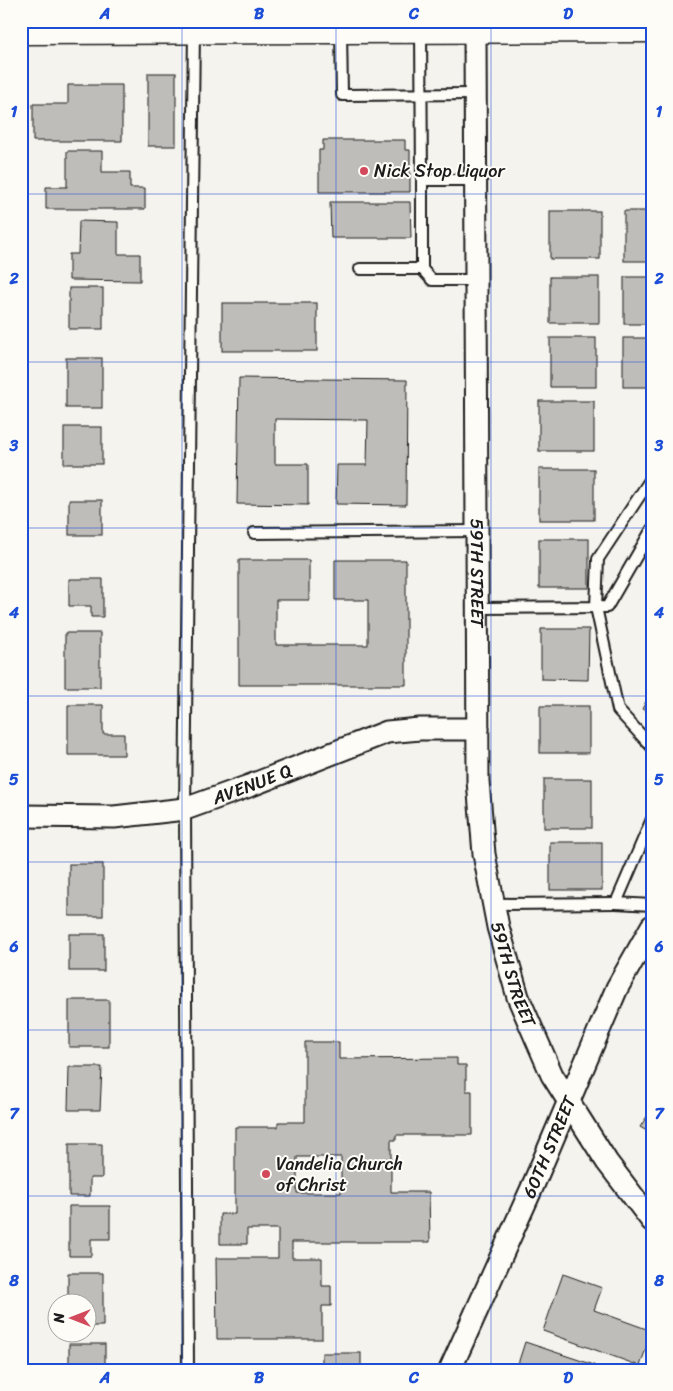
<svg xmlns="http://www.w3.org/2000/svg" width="673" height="1391" font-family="Sriracha,sans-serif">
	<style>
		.building { fill: #bebdba; stroke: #1c1c1c; fill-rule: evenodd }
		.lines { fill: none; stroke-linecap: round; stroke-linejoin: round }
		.lane-casing { stroke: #1c1c1c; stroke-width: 14 }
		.street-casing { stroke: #1c1c1c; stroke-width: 25 }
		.secondary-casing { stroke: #1c1c1c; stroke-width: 31 }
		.lane { stroke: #fdfcf7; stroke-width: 10 }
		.street { stroke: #fdfcf7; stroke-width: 21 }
		.secondary { stroke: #fdfcf7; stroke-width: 28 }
		.grid { fill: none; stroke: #1d4ed8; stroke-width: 1; stroke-opacity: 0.55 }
		.poi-dot { fill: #d1495b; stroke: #fdfcf7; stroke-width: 2 }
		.labels { text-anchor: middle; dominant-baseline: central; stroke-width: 4; stroke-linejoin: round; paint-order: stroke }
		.poi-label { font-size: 18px; fill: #1c1c1c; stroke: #fdfcf7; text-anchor: start }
		.street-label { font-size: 18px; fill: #1c1c1c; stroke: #fdfcf7 }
		.neatline { fill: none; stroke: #1d4ed8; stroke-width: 2 }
		.grid-label { font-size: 16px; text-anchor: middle; font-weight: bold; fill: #1d4ed8 }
	</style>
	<rect width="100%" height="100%" fill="#f4f3ee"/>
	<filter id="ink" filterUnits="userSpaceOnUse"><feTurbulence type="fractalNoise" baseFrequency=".02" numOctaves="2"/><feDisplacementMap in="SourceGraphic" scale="10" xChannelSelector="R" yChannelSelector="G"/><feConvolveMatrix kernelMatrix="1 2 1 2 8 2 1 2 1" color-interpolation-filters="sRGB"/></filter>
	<g filter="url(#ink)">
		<g class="building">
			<rect x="148" y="73" width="28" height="73"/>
			<path d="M68,85h54v56h-89v-37h35z"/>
			<path d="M323,140h82v10h5v42h-91v-42h4z"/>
			<path d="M67,151h35v21h28v16h15v21h-99v-22h21z"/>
			<path d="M330,202h80l1,36h-80z"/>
			<rect x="550" y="211" width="50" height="48"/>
			<rect x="624" y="211" width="28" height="50"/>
			<path d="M79,221l39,1v32h22v27l-71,-1v-26h9z"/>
			<rect x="550" y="277" width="49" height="46"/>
			<rect x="624" y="277" width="28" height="47"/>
			<rect x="69" y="288" width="34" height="41"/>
			<rect x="222" y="303" width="95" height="48"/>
			<rect x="550" y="338" width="46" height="49"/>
			<rect x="623" y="338" width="29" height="49"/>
			<rect x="66" y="358" width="36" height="50"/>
			<path d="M239,378l168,2 -1,125 -70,-1 1,-39h30l1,-45 -93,-1v45h33v41l-71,-1z"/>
			<rect x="539" y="401" width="55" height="50"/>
			<rect x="64" y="427" width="38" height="37"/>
			<rect x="539" y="469" width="55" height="51"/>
			<rect x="69" y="500" width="33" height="35"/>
			<rect x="539" y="539" width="50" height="49"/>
			<path d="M239,560h70v40h-33v45h92v-45h-33v-40h71v125h-167z"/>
			<path d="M69,579h34v38h-12v-11h-22z"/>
			<path d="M541,629h48l-1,51 -47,-1z"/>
			<rect x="65" y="633" width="35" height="54"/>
			<path d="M652,690v24l-10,-5z"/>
			<path d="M68,705h35v29h21v21h-56z"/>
			<rect x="540" y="706" width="49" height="47"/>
			<rect x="544" y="779" width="48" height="49"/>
			<rect x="550" y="842" width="52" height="48"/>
			<rect x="69" y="864" width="34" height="52"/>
			<rect x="69" y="934" width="35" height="37"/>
			<rect x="69" y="1000" width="40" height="47"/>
			<path d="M305,1042h34v17l118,-1v7h9v26h6v44h-76v5h-5v52h38l1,50h-138v16h30v28h9v20h-9v33h-105l-1,-81h62v-29h-31v15h-27v-30h15v-87h43v-5h27zM297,1157h44v36h-44z"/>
			<path d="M69,1067h33l-2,43h-32z"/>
			<path d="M652,1109v25l-12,-7z"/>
			<path d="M69,1144h33v34h-12v18h-21z"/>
			<path d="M69,1206h41v33h-19v17h-22z"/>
			<path d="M68,1273h35v53h-15v-22h-20z"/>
			<path d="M563,1274l39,14 -8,22 58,21 -12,35 -97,-35z"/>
			<path d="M525,1342l69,23 -2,5h-76z"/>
			<rect x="69" y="1344" width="36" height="26"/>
			<rect x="322" y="1353" width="39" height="17"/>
		</g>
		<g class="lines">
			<defs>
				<g id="lane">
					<path d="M341,29l1,66 133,-1"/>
					<path d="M421,29l1,151h54"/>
					<path d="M360,269h62v-89"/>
					<path d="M422,269l10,11h44"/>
					<path d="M652,477l-54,82 -2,48 22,103 34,37"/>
					<path d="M254,533l223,-2"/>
					<path d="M477,608l130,-1 45,-78"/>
					<path d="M652,819l-36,84 36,2"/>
					<path d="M494,904l122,-1"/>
					<path d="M188,1370l-3,-561 9,-779"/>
				</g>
				<g id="street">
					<path id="s1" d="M475,28l3,753 6,73 14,73 20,70 34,78 55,87 45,59"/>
					<path id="s2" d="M21,816l93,1 71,-8 64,-23 138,-54 33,-3h58"/>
					<path id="s3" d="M450,1370l81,-180 86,-202 35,-62"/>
				</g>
				<path id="secondary" d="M21,30l631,-2"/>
			</defs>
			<use href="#lane" class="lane-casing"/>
			<use href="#street" class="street-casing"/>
			<use href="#secondary" class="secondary-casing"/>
			<use href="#lane" class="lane"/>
			<use href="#street" class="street"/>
			<use href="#secondary" class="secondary"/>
		</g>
	</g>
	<path class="grid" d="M182,21v1349M336,21v1349M491,21v1349M21,194h631M21,362h631M21,528h631M21,696h631M21,862h631M21,1030h631M21,1196h631"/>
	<g class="poi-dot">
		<circle cx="364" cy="171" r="5"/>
		<circle cx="266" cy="1174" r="5"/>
	</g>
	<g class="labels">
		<g class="poi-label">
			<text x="374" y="171">Nick Stop Liquor</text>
			<text x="276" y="1164">Vandelia Church<tspan x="276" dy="21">of Christ</tspan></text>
		</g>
		<g class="street-label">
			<text stroke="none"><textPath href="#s1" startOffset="545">59TH STREET</textPath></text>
			<text stroke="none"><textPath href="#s2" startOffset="236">AVENUE Q</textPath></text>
			<text stroke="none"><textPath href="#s1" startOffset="950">59TH STREET</textPath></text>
			<text stroke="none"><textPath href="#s3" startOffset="244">60TH STREET</textPath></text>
		</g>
	</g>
	<rect width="673" height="1391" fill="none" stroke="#fdfcf7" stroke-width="55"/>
	<g transform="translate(72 1318) rotate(270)"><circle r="24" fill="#fdfcf7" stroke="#a3a29f"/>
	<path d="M0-4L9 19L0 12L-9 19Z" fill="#d1495b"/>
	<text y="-8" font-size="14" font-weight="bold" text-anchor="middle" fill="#1c1c1c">N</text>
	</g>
	<rect x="28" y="28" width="618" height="1336" class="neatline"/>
	<g class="grid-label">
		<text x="105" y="19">A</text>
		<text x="259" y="19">B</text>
		<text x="414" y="19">C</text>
		<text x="568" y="19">D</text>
		<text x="14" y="117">1</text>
		<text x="659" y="117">1</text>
		<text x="14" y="284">2</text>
		<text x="659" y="284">2</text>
		<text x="14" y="451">3</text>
		<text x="659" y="451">3</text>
		<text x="14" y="618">4</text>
		<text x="659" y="618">4</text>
		<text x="14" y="785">5</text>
		<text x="659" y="785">5</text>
		<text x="14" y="952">6</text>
		<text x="659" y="952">6</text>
		<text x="14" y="1119">7</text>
		<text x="659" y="1119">7</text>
		<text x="14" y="1286">8</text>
		<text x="659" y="1286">8</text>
		<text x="105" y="1383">A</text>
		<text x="259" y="1383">B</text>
		<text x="414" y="1383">C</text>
		<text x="568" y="1383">D</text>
	</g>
</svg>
